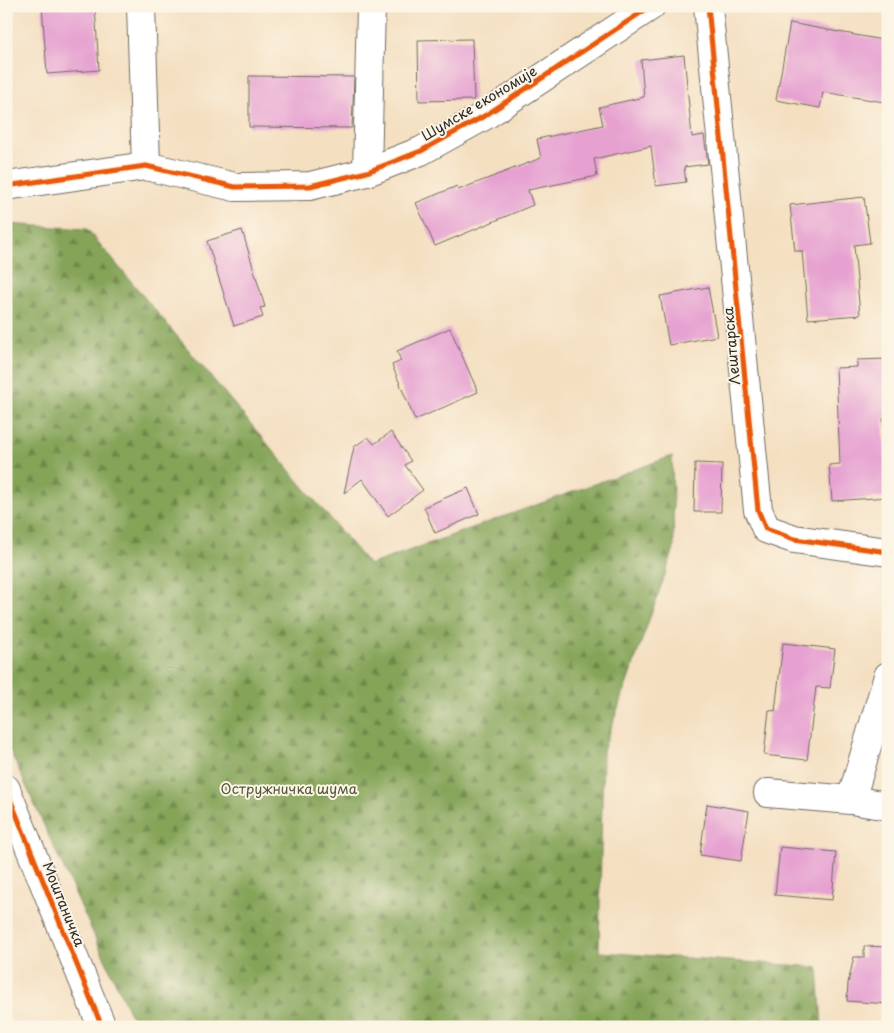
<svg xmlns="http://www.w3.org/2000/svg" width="894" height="1033" font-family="'Playpen Sans',sans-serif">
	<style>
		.forest { fill: url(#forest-firs); stroke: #586842 }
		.building { fill: #e6a1d1 }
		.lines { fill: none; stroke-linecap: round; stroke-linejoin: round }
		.minor-casing { stroke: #716a60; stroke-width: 30 }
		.tertiary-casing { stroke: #716a60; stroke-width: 30 }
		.minor { stroke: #fff; stroke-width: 28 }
		.tertiary { stroke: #fff; stroke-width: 28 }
		.cycleway-casing { stroke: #fcf5e5; stroke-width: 8 }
		.cycleway { stroke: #e8590c; stroke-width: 5 }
		.labels { text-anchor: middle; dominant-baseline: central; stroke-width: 4; stroke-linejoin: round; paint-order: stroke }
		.street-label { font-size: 14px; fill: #2b2b2b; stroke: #fcf5e5 }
		.park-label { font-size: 14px; fill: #50573c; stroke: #fcf5e5 }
	</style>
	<defs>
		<pattern id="forest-firs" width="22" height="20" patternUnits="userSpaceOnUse" patternTransform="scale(1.25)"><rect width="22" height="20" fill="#85a458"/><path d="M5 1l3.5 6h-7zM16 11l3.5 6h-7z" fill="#6d8649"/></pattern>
	</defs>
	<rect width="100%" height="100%" fill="#fcf5e5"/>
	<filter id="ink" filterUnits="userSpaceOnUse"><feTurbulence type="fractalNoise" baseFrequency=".02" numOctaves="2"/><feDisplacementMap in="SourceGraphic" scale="10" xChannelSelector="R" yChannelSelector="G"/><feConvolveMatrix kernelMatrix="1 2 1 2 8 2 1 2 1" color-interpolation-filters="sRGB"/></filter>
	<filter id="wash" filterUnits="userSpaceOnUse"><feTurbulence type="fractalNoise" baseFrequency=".0096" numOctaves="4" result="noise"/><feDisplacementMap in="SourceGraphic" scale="20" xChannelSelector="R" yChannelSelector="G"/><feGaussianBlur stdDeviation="1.12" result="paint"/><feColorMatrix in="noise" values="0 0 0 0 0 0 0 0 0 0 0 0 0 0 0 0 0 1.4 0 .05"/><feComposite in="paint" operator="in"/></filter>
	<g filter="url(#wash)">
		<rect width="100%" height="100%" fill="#f4dfc1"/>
		<path class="forest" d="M6,224l81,5 282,336 303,-109 2,93 -71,202 -4,201 219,15 4,60h-686l-130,-285z"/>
		<g id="blocks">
			<g class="building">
				<path d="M42,6h53l4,64 -52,4z"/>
				<path d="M790,23l98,18v52l-2,-1 -2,10 -61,-10 -3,16 -44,-8z"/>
				<path d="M472,39l2,61 -55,1 -1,-61z"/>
				<path d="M684,55l8,82 12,-2 4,29 -24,3 2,15 -30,4 -5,-40 -57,13 3,17 -69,14 5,15 -98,41 -19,-43 41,-17 1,4 83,-32 -4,-19 66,-14 -4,-18 45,-10 -3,-37z"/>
				<path d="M249,76l105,1 -2,51 -103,-1z"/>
				<path d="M864,197l6,46 -16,2 6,70 -52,4 -6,-68h-7l-5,-46z"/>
				<path d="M242,230l23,77 -5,1 3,9 -29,9 -27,-85z"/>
				<path d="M708,287l9,49 -48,9 -9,-49z"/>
				<path d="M450,328l28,64 -63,28 -23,-55 9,-4 -4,-10z"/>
				<path d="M888,359v60h-5l5,78 -56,4 -3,-36 11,-1 -4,-96 21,-1v-7z"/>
				<path d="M391,432l20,29 -6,4 18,25 -35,26 -26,-37 -18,14 10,-46 14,-10 6,7z"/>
				<path d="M695,463l27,1 -1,48h-27z"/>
				<path d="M468,488l11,26 -44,19 -11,-26z"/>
				<path d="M783,643l52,6 -5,39 -14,-1 -9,73 -43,-5 5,-45 6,1z"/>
				<path d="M707,804l42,7 -8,50 -41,-6z"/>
				<path d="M780,847l56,5 -4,48 -57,-5z"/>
				<path d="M864,946l24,1v57l-41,-3 1,-18 6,-26h10z"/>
			</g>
		</g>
	</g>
	<g filter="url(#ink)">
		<use href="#blocks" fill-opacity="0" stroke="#716a60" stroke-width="1"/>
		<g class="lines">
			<defs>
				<g id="minor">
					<path d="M141,6l5,160"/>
					<path d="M708,6l50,504 8,19 28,10 94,13"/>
					<path d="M367,172l4,-166"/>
					<path d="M888,676l-37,124 37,6"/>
					<path d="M6,789l96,238"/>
					<path d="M768,793l83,7"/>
				</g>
				<path id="tertiary" d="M6,186l140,-20 89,21 75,-1 57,-14 54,-21 65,-36 165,-109"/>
			</defs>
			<use href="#minor" class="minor-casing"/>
			<use href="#tertiary" class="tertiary-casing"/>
			<use href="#minor" class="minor"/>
			<use href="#tertiary" class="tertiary"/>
			<defs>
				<g id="cycleway">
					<path d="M708,6l50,504 8,19 28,10 94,13"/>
					<path d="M6,186l140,-20 89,21 75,-1 57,-14 54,-21 65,-36 165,-109"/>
					<path d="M6,789l96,238"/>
				</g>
			</defs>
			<use href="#cycleway" class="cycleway-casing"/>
			<use href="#cycleway" class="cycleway"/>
		</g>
	</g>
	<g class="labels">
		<g class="street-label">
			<text transform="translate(479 103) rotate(-31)">Шумске економије</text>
			<text transform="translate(731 346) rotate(-95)">Лештарска</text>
			<text transform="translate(64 904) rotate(68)">Моштаничка</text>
		</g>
		<g class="park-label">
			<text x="289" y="788">Остружничка шума</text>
		</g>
	</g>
	<rect width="894" height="1033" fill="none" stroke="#fcf5e5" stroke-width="25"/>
</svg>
